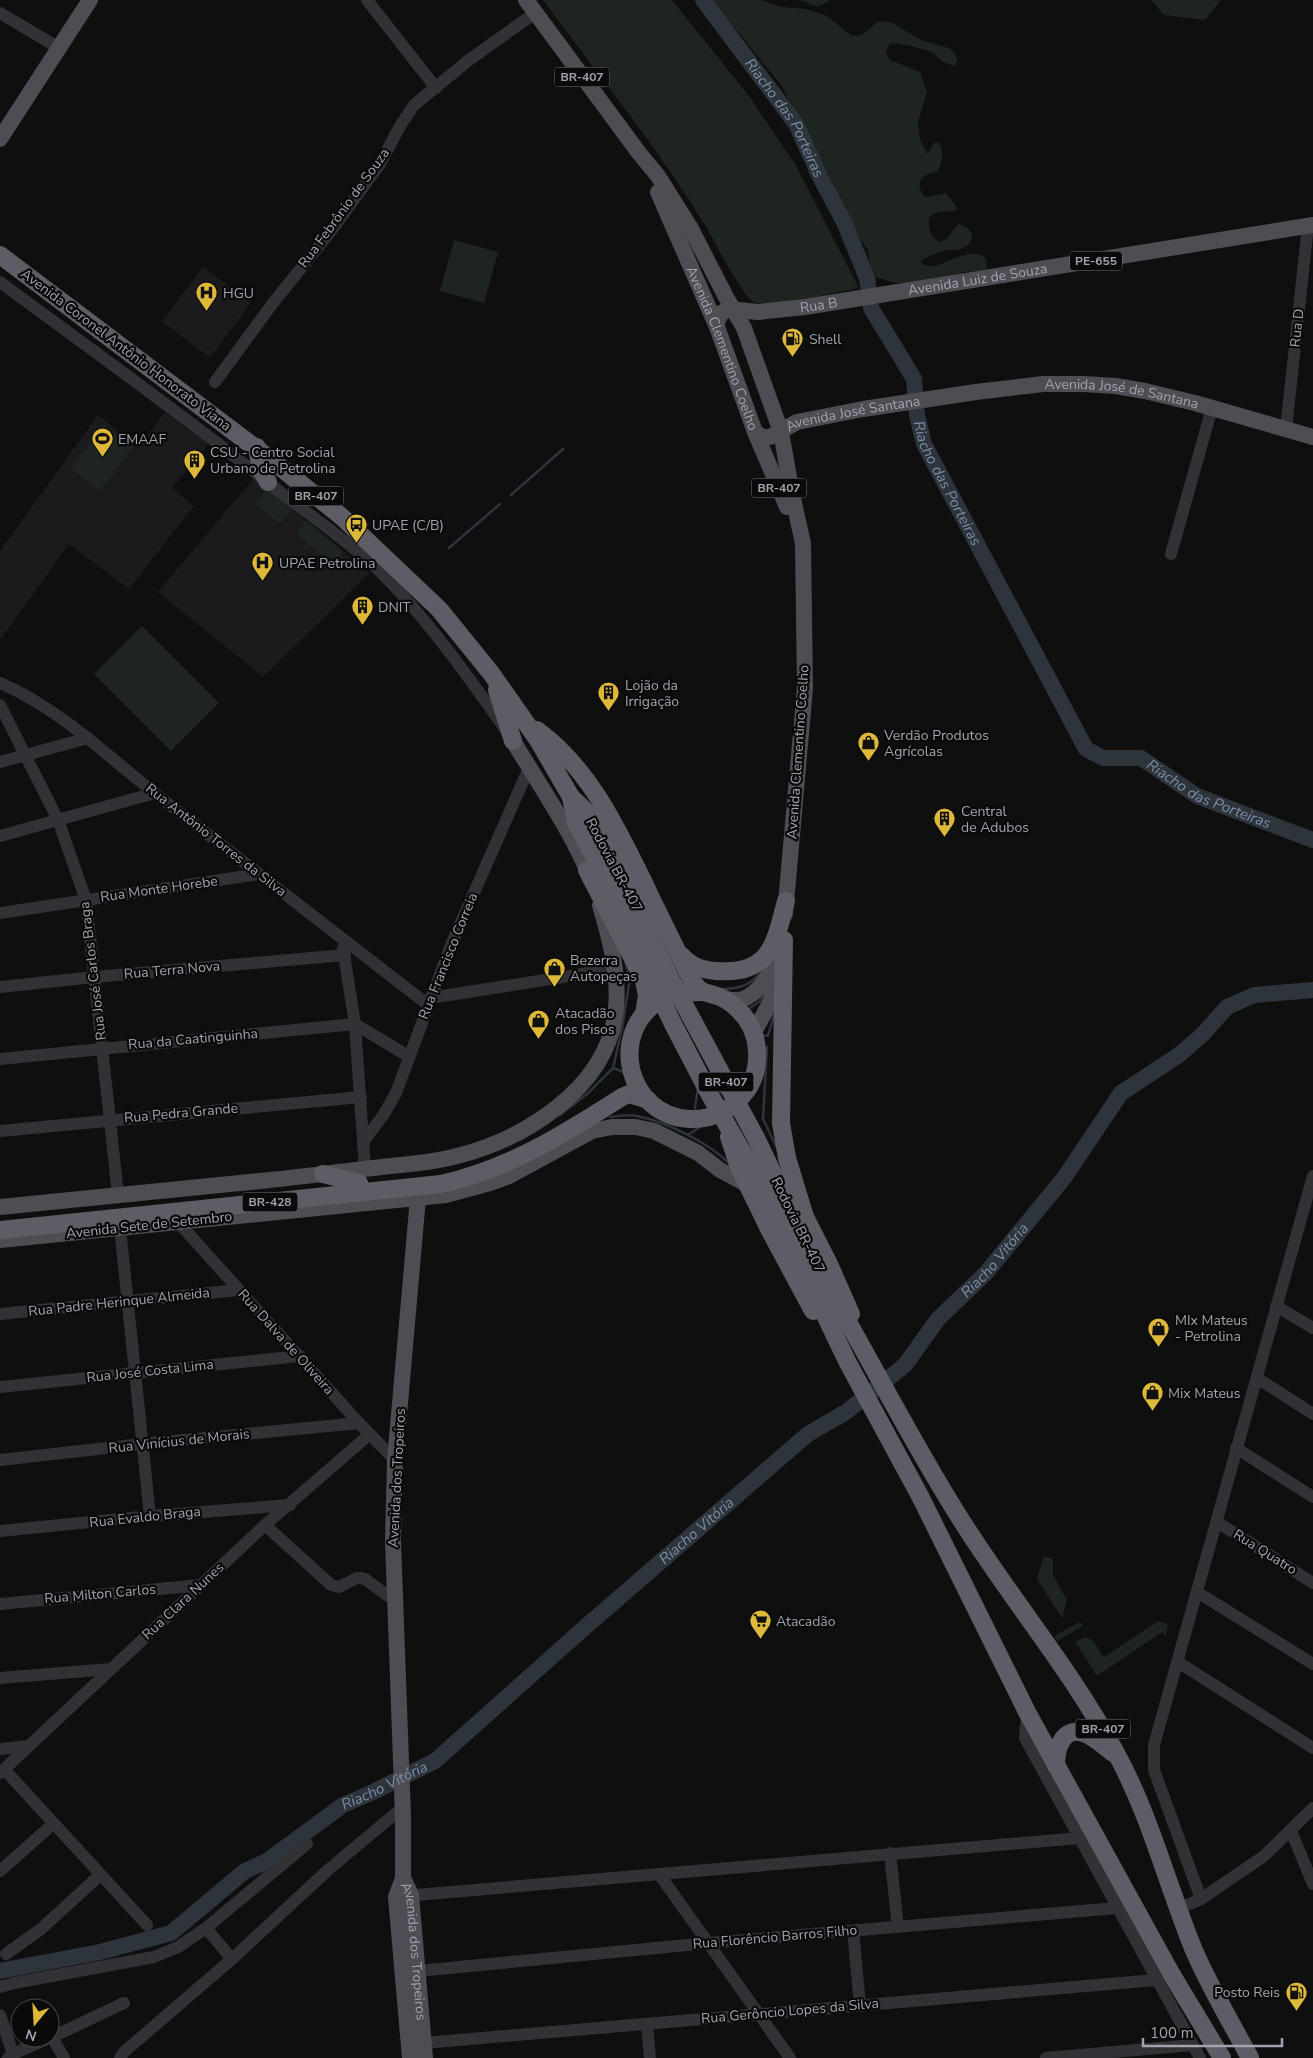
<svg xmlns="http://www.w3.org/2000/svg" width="1313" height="2058" font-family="'Nunito Sans',sans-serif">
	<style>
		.built { fill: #1b1b1d }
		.green { fill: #1e241f }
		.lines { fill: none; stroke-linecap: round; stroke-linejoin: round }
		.stream { stroke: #2e343b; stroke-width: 2.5 }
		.river { stroke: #2e343b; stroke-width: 16 }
		.minor { stroke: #323236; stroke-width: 12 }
		.major { stroke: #4d4d53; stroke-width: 16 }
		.highway { stroke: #5d5e65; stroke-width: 18 }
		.highway-bridge { stroke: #5d5e65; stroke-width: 18 }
		.labels { text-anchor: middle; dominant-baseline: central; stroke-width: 4.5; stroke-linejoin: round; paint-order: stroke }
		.shield { fill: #0a0a0b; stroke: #74767e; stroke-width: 1 }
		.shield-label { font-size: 12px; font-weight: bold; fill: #a1a4af }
		.street-label { font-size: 14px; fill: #a1a4af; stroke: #0a0a0b }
		.poi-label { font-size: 14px; fill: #a1a4af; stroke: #0a0a0b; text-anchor: start }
		.water-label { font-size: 15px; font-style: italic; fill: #7b8ea8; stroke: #0a0a0b }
	</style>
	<rect width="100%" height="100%" fill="#0f0f10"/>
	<g class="built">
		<path d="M203,267l48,36 -41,55 -48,-37z"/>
		<path d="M165,412l43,32 -36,44 22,18 -65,83 -60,-45 -69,96v-89l98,-136 41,32z"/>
		<path d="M254,478l116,95 -107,104 -105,-85z"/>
	</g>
	<g class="green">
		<path d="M543,0h129l77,96 46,68 64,124c-23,4 -85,20 -105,14 -11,-4 -41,-64 -49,-77 -48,-78 -107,-151 -162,-225z"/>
		<path d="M709,0h52l21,7 24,2 21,7 25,20 9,-1 18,-14 14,2 28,17 28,8 7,6 1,8 -2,4 -12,-4 -11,-10 -25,-7 -17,-2 -4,9 4,8 30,12 7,20 -9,29 2,18 7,14 3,-3 4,-7 4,-1c7,9 4,20 0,29 -14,3 -25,10 -14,25l4,1 18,-4 12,16 -3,2 -18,1 -7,4c-3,10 0,21 10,26 11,-3 11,-13 19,-18 15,4 18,17 4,24 -5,3 -11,2 -16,2 -8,2 -18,6 -26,10l1,4c4,1 7,3 12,2 16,-3 39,-22 53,-6l-1,11 -22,1 -31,10 -21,3 -20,-3 -16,-5 -6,-11 -2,-16 -26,-36 -20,-49 -15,-23 -24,-54 -48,-60 -24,-22z"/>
		<path d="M800,0h31l-13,7z"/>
		<path d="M1151,0h70l-16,20 -41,-5z"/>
		<path d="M454,240l44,12 -14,51 -44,-12z"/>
		<path d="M102,424l31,23 -33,44 -29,-22z"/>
		<path d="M267,488l25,21 -12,15 -24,-20z"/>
		<path d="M306,520l37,31 -10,13 -37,-30z"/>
		<path d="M142,626l77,77 -48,48 -77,-77z"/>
		<path d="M1044,1556l9,3v16l14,25 -5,18 -25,-39z"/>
		<path d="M1158,1621l10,3 -2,13 -4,-5 -65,44 -22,-34 10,-5 7,3 12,17z"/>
		<path d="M1080,1622l3,4 -26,15 -3,-5z"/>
	</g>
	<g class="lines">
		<g class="stream">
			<path d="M511,495l52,-46"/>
			<path d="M449,548l51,-44"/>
			<path d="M721,989c16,0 29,-3 39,-16"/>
			<path d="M747,1010l13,-9 6,-9"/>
			<path d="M762,1035l6,1 6,-21"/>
			<path d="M767,1047l-4,72 15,31"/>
			<path d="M613,1068l13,5"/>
			<path d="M713,1083l10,11"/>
			<path d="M695,1108l3,-20"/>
			<path d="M560,1115l27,-21 26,-26 9,-40 8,-50 -4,-14"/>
			<path d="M610,1117c9,-1 19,-3 27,-1 30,6 72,27 93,48"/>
			<path d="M688,1135l12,-8"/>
		</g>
		<g class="river">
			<path id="s1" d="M703,0l93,124 25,55 23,43 23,56 4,30 43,71 3,36 7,29 162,305 17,9h38l56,38 116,44"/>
			<path id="s2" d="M0,1971l100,-19 71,-19 74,-62 22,-10 76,-56 28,-12 64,-32 148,-132 225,-195 38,-22 59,-47 33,-46 47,-45 79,-96 57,-85 58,-38 24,-21 24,-27 27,-12 59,-5"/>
		</g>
		<g class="minor">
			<path d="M367,0l69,88"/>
			<path d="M0,13l59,35"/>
			<path d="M0,282c92,68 186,135 275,206 39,31 88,63 120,99 41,44 76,94 111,143"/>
			<path d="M215,382l58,-79 58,-72 49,-67 20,-38 14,-21 55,-45 66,-47"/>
			<path d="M1286,429l22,-203"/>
			<path d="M1171,554l41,-146"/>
			<path d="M0,683c59,25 107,73 157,112 90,70 180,140 270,209"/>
			<path d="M0,705l58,115 28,80 32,295"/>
			<path d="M0,762l88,-24"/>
			<path d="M0,836l155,-43"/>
			<path d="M0,913l259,-39"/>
			<path d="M343,948l12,76 10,145"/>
			<path d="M0,987l94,-10 251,-22"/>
			<path d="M430,998l184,-29"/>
			<path d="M0,1059l355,-35 53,32"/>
			<path d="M0,1131l361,-34"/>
			<path d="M364,1141l20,-27 12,-21 55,-148 78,-177"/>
			<path d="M178,1222l181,201 36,37"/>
			<path d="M120,1228l30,288"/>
			<path d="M1276,1306l37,22"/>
			<path d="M0,1314l239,-24"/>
			<path d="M1257,1378l56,36"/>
			<path d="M0,1387l300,-31"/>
			<path d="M1236,1448l77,49"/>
			<path d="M0,1460l142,-16 217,-21"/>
			<path d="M1217,1522l96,61"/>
			<path d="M265,1525l66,60 8,2 18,-9h3l5,1 30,22"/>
			<path d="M0,1531l150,-15 140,-11"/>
			<path d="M1197,1592l116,72"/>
			<path d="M0,1604l201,-19"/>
			<path d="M1178,1662l135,86"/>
			<path d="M0,1678l110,-9"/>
			<path d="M1027,1712l-2,26 175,320"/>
			<path d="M0,1749l28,-3"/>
			<path d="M4,1769l143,156"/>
			<path d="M0,1773l265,-248 105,-91"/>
			<path d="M1291,1831l22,53"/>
			<path d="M890,1853l8,74"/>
			<path d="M0,1871l53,-47"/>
			<path d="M659,1874l131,184"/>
			<path d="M404,1896l676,-58"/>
			<path d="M1201,1899l-47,-129v-25l159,-569"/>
			<path d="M1178,1909l23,-10 63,-43 49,-48"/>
			<path d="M206,1928l26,31"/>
			<path d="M853,1931l7,74"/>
			<path d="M6,1954l35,-25 59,-54"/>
			<path d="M418,1971l290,-28 409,-35 15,-4"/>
			<path d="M0,1987l14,-4 140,-26 24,-10 28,-19 101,-84"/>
			<path d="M0,2015l13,39"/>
			<path d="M647,2024l3,34"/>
			<path d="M52,2037l12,21"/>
			<path d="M50,2038l74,-35"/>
			<path d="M424,2043l732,-63"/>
			<path d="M8,2058l5,-4 36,-16"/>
			<path d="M120,2058l4,-6 108,-93 96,-89 74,-62"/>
			<path d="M1046,2058l147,-13"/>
		</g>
		<g class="major">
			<path d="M526,0l113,153 19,23 32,51 36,70 18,31 37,104 11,62 11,49 2,145 -20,226"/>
			<path d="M0,139l90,-139"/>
			<path id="s3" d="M658,192l59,135 38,105 32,75"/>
			<path id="s4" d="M717,327v-5l4,-9 8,-4 29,3 47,-5 508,-82"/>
			<path id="s5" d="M755,432l7,5h8l27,-15 66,-13 113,-17 67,-8h40l33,2 29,5 50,12 118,34"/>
			<path d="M513,741c26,43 61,94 79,141"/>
			<path d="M721,997c3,1 8,3 12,3 20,2 37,-23 42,-40"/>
			<path d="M753,1034l18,-33 8,-31"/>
			<path id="s6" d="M418,1198l-23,262 -2,81 10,275v62l8,17 14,163"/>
			<path d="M0,1207c90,-9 180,-18 270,-27 38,-4 75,-9 112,-13 25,-3 50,-4 75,-11 67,-17 147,-66 158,-140 6,-35 -5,-77 -15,-111"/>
			<path d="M0,1240l446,-45 44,-12 19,-7 83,-45 20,-4h24l18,4 44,22 22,17 28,15"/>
			<path d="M403,1878l-7,19 14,161"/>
		</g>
		<g class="highway">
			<path d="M0,255l274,207 68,55 97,92 52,64 47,67 33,57 20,19 18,33"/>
			<path d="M257,447l4,23 7,12"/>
			<path d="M497,690l16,51"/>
			<path d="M537,730c53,39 80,98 108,155 15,32 31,64 47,96 12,15 13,10 28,16 12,5 24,17 30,28 10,19 10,47 -3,65 -14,19 -33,30 -58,29 -62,-4 -82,-86 -29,-119 13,-7 27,-8 41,-8"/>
			<path d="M571,797l5,26 18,33"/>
			<path d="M587,870l57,110 3,16 -3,18"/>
			<path d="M784,940l-3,183 6,35 18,59"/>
			<path d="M682,956c10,11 20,14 35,15 53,4 58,-27 69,-70"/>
			<path d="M729,1137l10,30 30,62 44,82"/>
			<path d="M323,1174l36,9"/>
			<path d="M800,1207l29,57 22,50"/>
			<path d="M0,1230l441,-46c68,-15 123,-50 181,-87l7,-3 19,6"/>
			<path d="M815,1294l33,69 72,133 107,216 145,263 50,83"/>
			<path d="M844,1315c38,67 73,135 114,200 51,82 112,153 158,238 34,62 51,131 77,195 16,38 38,74 57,110"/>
			<path d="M1056,1766c0,-18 7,-43 32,-31 8,4 17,12 25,18"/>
		</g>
		<g class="highway-bridge">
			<path d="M609,849l62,131 85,158 60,125 28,52"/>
			<path d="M594,856l78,166 38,73 45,79 60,120"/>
		</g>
	</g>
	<defs>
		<symbol id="hospital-pin" viewBox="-11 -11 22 30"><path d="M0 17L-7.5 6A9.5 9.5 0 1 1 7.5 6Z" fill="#deb939" stroke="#0a0a0b"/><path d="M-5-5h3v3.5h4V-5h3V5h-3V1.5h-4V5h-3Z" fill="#111"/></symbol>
		<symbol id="fuel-pin" viewBox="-11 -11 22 30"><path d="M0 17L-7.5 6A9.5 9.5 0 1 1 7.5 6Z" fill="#deb939" stroke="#0a0a0b"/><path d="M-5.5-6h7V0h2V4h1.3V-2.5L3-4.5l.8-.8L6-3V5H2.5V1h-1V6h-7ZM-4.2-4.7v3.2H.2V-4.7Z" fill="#111"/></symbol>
		<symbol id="stadium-pin" viewBox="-11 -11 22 30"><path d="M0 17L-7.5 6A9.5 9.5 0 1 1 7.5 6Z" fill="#deb939" stroke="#0a0a0b"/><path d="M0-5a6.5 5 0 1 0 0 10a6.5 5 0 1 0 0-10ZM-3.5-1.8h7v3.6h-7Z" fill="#111"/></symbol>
		<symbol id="building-pin" viewBox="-11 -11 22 30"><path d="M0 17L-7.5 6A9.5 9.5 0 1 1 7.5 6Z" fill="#deb939" stroke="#0a0a0b"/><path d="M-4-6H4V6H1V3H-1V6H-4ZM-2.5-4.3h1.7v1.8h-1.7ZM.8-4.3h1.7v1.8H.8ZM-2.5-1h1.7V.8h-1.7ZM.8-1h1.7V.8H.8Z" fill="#111"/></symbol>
		<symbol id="bus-pin" viewBox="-11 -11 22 30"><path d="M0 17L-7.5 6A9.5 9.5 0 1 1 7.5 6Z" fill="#deb939" stroke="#0a0a0b"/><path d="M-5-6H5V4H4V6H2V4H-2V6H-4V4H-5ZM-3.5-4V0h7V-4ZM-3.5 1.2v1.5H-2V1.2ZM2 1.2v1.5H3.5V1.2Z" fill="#111"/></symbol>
		<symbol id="shop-pin" viewBox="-11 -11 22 30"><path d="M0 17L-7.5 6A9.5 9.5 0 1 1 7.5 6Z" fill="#deb939" stroke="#0a0a0b"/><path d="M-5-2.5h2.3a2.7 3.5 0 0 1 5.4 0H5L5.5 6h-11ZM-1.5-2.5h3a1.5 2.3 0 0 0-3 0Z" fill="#111"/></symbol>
		<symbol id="supermarket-pin" viewBox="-11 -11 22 30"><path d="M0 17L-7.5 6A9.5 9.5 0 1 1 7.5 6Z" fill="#deb939" stroke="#0a0a0b"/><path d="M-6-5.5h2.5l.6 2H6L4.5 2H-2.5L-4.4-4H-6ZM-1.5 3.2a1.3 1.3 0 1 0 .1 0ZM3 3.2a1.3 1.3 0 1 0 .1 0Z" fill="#111"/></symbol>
	</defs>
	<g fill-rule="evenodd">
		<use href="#hospital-pin" x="194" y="280" width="25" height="34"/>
		<use href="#fuel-pin" x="780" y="326" width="25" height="34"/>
		<use href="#stadium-pin" x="90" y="426" width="25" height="34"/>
		<use href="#building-pin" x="182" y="448" width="25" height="34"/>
		<use href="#bus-pin" x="344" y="512" width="25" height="34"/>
		<use href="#hospital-pin" x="250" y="550" width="25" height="34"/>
		<use href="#building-pin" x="350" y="594" width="25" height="34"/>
		<use href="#building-pin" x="596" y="680" width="25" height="34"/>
		<use href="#shop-pin" x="856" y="730" width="25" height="34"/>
		<use href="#building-pin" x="932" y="806" width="25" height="34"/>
		<use href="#shop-pin" x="542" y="956" width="25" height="34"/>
		<use href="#shop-pin" x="526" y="1008" width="25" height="34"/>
		<use href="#shop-pin" x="1146" y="1316" width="25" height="34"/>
		<use href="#shop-pin" x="1140" y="1380" width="25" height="34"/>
		<use href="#supermarket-pin" x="748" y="1608" width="25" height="34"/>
		<use href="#fuel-pin" x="1284" y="1980" width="25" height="34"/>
	</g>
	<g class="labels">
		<g class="shield">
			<rect x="554.5" y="67.5" width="55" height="19" rx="4"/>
			<rect x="1070" y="251.5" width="52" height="19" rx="4"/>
			<rect x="751.5" y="478.5" width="55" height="19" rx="4"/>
			<rect x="288.5" y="486.5" width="55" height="19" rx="4"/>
			<rect x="698.5" y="1072.5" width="55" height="19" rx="4"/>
			<rect x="242.5" y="1192.5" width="55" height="19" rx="4"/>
			<rect x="1075.5" y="1719.5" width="55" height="19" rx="4"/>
		</g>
		<g class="shield-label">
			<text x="582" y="77">BR-407</text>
			<text x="1096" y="261">PE-655</text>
			<text x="779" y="488">BR-407</text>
			<text x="316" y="496">BR-407</text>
			<text x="726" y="1082">BR-407</text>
			<text x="270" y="1202">BR-428</text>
			<text x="1103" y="1729">BR-407</text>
		</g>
		<g class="street-label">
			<text transform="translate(344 208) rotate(-54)">Rua Febrônio de Souza</text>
			<text stroke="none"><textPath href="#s4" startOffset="275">Avenida Luiz de Souza</textPath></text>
			<text stroke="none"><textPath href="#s4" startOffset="114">Rua B</textPath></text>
			<text transform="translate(1297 328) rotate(-84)">Rua D</text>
			<text stroke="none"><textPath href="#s3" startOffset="169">Avenida Clementino Coelho</textPath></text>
			<text transform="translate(126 350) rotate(37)">Avenida Coronel Antônio Honorato Viana</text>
			<text stroke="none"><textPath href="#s5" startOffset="376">Avenida José de Santana</textPath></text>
			<text stroke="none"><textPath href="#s5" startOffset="104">Avenida José Santana</textPath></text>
			<text transform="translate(798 752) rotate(-86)">Avenida Clementino Coelho</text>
			<text transform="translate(216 840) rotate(38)">Rua Antônio Torres da Silva</text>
			<text transform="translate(614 865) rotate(62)">Rodovia BR-407</text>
			<text transform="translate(159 889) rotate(-8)">Rua Monte Horebe</text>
			<text transform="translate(448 956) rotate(-68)">Rua Francisco Correia</text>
			<text transform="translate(172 970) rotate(-5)">Rua Terra Nova</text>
			<text transform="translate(93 971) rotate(-97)">Rua José Carlos Braga</text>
			<text transform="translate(193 1039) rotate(-5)">Rua da Caatinguinha</text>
			<text transform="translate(181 1113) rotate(-5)">Rua Pedra Grande</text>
			<text transform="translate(149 1225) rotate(-6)">Avenida Sete de Setembro</text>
			<text transform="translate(798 1225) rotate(64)">Rodovia BR-407</text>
			<text transform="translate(119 1302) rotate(-6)">Rua Padre Herinque Almeida</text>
			<text transform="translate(286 1342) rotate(48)">Rua Dalva de Oliveira</text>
			<text transform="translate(150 1371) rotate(-6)">Rua José Costa Lima</text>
			<text transform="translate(179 1441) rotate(-6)">Rua Vinícius de Morais</text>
			<text transform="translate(397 1478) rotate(-87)">Avenida dos Tropeiros</text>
			<text transform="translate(145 1517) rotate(-6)">Rua Evaldo Braga</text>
			<text transform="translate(1265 1552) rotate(32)">Rua Quatro</text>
			<text transform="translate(100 1594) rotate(-5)">Rua Milton Carlos</text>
			<text transform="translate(183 1601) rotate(-43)">Rua Clara Nunes</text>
			<text transform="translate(775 1937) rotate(-5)">Rua Florêncio Barros Filho</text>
			<text stroke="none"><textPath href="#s6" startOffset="756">Avenida dos Tropeiros</textPath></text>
			<text transform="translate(790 2011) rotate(-5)">Rua Gerôncio Lopes da Silva</text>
		</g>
		<g class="poi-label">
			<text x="223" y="293">HGU</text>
			<text x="809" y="339">Shell</text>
			<text x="118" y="439">EMAAF</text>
			<text x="210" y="452">CSU - Centro Social<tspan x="210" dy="16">Urbano de Petrolina</tspan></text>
			<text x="372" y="525">UPAE (C/B)</text>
			<text x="279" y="563">UPAE Petrolina</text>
			<text x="378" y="607">DNIT</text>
			<text x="625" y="685">Lojão da<tspan x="625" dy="16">Irrigação</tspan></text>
			<text x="884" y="735">Verdão Produtos<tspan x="884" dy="16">Agrícolas</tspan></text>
			<text x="961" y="811">Central<tspan x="961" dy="16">de Adubos</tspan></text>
			<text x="570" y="960">Bezerra<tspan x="570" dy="16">Autopeças</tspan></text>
			<text x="555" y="1013">Atacadão<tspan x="555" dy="16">dos Pisos</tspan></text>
			<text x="1175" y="1320">MIx Mateus<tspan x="1175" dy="16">- Petrolina</tspan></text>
			<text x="1168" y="1393">Mix Mateus</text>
			<text x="776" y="1621">Atacadão</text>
			<text x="1280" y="1992" text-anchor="end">Posto Reis</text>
		</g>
		<g class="water-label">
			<text stroke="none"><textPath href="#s1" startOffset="144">Riacho das Porteiras</textPath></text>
			<text stroke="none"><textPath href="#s1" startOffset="549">Riacho das Porteiras</textPath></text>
			<text stroke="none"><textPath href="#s1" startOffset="984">Riacho das Porteiras</textPath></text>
			<text stroke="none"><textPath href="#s2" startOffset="1246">Riacho Vitória</textPath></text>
			<text stroke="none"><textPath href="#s2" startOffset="841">Riacho Vitória</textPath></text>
			<text stroke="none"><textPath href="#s2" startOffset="436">Riacho Vitória</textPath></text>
		</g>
	</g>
	<g transform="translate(35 2023) rotate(198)"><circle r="24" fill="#0a0a0b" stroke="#46484d"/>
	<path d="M0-4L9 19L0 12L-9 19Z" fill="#deb939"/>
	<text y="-8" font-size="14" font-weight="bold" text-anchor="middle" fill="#a1a4af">N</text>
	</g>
	<path d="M1143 2038v8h139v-8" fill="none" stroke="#a1a4af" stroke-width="2.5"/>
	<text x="1150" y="2038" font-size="15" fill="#a1a4af" stroke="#0a0a0b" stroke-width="4" paint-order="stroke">100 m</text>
</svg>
